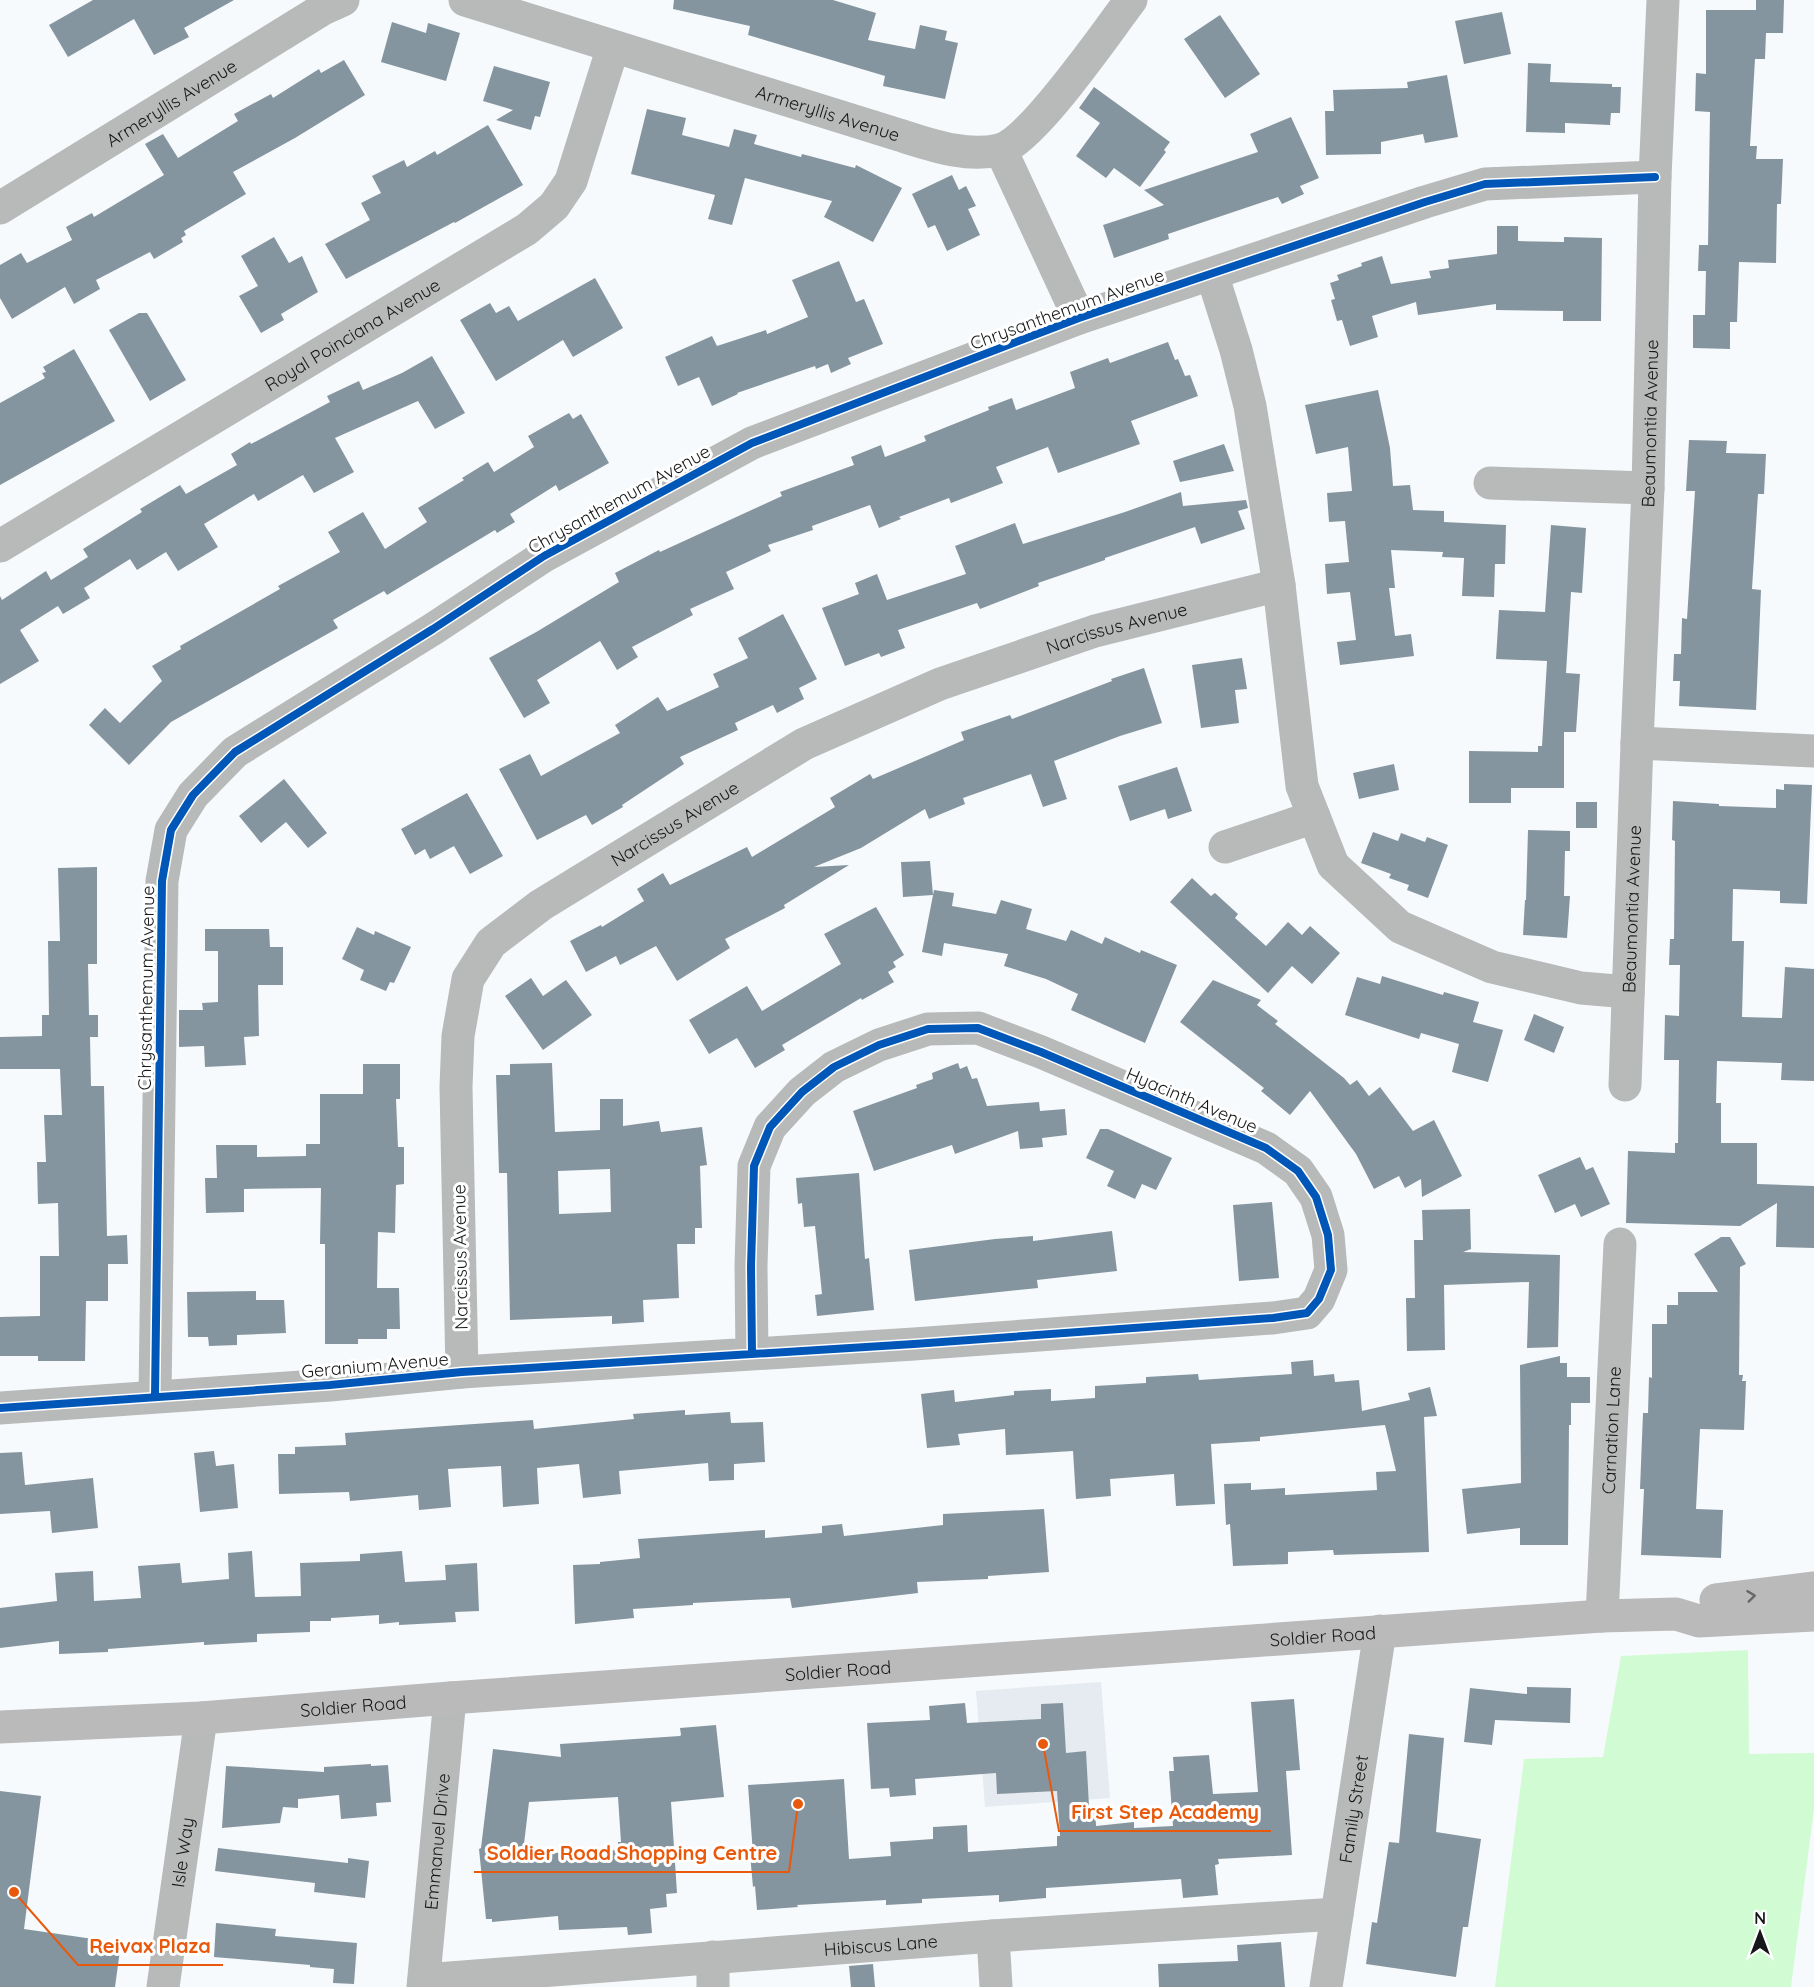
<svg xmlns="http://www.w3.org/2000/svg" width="1814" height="1987" font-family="Quicksand,sans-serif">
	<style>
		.built { fill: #e5ebf1 }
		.green { fill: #d0fbd3 }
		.building { fill: #85959f; fill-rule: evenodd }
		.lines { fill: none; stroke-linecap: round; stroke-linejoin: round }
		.minor { stroke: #b8b9b9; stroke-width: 33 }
		.major { stroke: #bbbabb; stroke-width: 33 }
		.cycleway-casing { stroke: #fff; stroke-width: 11 }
		.cycleway { stroke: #0057b8; stroke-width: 8 }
		.oneway { stroke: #68686a }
		.labels { text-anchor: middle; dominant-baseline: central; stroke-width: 6; stroke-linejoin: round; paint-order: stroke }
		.street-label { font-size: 18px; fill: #151718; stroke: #fff }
		.leader { fill: none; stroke: #e8590c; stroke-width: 2 }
		.callout-dot { fill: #e8590c; stroke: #fff; stroke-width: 2 }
		.callout-label { font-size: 20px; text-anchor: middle; font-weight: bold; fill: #e8590c; stroke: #fff; stroke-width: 6; stroke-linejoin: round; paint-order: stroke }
	</style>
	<rect width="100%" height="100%" fill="#f7fafc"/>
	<path class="built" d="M1101,1682l9,116 -125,9 -9,-116z"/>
	<path class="green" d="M1748,1650l1,104 65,-1v56l-23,178h-296l29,-228 79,-2 18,-101z"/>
	<g class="building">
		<path d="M93,0h141l-50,28 5,9 -35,18 -20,-36 -66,38 -19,-32z"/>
		<path d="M674,0h159l43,13 -8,27 47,9 5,-24 27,6 -2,9 13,3 -13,56 -62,-13 2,-10 -137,-41 2,-9 -77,-17z"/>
		<path d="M1756,0h28l-1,33h-17l-1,26h-10l-5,87h7l-1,13h27l-2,45h-4l-1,59 -37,-1 -2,60h-7v27l-37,-1v-33h12l1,-44h-8l1,-26h9l2,-133 -15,-1 1,-38 10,1v-64h50z"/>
		<path d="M1502,12l9,42 -47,10 -9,-43z"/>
		<path d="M1220,15l40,59 -35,24 -41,-59z"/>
		<path d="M392,22l34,11 2,-10 32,10 -14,48 -65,-19z"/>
		<path d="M344,60l21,35 -70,43 -62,34 13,22 -62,37 2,4 -5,3 2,4 -29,17 -4,-7 -54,28 4,9 -26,15 -9,-17 -53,32 -12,-21v-33l21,-12 6,10 45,-23 -6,-13 26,-14 2,4 70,-42 -19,-31 18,-10 15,24 60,-37 -4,-7 37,-20 2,4 46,-29 2,4z"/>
		<path d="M1528,63l23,1 -1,18 62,2v3h9l-1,26h-9l-1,12 -45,-2v10l-39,-1z"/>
		<path d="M494,66l56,16 -10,35 -5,-1 -4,14 -35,-10 17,-10 -30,-9z"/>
		<path d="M1447,75l11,62 -33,6 -2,-9 -42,8v12l-55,1 -1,-44h9l-1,-21 75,-2 -1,-6z"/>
		<path d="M1094,87l76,55 -6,8 2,2 -26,35 -26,-19 -8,10 -30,-22 24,-33 -21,-15z"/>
		<path d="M647,109l39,9 -4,17 47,12 5,-18 23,6 -3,9 47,13 1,-3 53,14 1,-3 46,23 -29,54 -49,-25 8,-16 -87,-23 -13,47 -24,-6 7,-24 -84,-21z"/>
		<path d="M1291,117l28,61 -19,8 4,8 -22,10 -4,-7 -110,37 1,5 -55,19 -11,-33 61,-20 -20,-15 114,-38 -8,-18z"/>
		<path d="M488,125l35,60 -68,38 -1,-1 -108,57 -21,-35 45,-24 -9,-17 20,-10 -9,-17 32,-16 3,7 28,-16 2,4z"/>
		<path d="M952,175l7,15 7,-4 10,20 -8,3 12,26 -33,16 -12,-26 -7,3 -16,-34z"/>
		<path d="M1497,226h21v15l46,1v-5l38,1 -1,83h-38v-10l-67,-1v-6l-78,11 -2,-13 -44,14 6,21 -28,9 -8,-26 -5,1 -6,-21 4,-1 -5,-16 9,-3 -2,-5 25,-9 -1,-3 21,-7 9,28 40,-6 -2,-7 20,-3 -1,-8 49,-6z"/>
		<path d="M274,237l15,26 13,-7 16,36 -37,22 3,6 -23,13 -22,-37 19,-10 -17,-30z"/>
		<path d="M839,261l17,41 8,-3 19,45 -35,14 3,6 -20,9 -3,-9 -12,5 -1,-3 -78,27 1,1 -26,12 -13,-29 -21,9 -13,-29 47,-21 5,10 49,-16 1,4 41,-17 -16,-37z"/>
		<path d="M595,278l28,50 -50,29 -10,-17 -67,41 -36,-61 30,-17 6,10 13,-7 9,15z"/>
		<path d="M139,313h8l39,67 -36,21 -41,-71z"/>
		<path d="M1168,342l7,18 3,-1 7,17 5,-1 8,21 -67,25 9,23 -82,29 -10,-26 -52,20 7,16 -52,20 -2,-5 -50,19 2,2 -22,9 -9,-23 -58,21 1,4 -45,15 3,6 -45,21 8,17 -44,20 3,6 -61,32 6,10 -21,13 -17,-29 -63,39 13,23 -26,15 -35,-60 49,-27 81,-49 -4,-9 44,-23 1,2 122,-56 -2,-4 74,-27 -3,-8 30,-12 4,12 41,-16 -2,-5 65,-26 -1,-3 24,-9 4,12 59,-22 -5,-16 38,-14 2,5z"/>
		<path d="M74,349l41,72 -115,64v-82l45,-25 -3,-5 4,-1 -3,-5z"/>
		<path d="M432,356l33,57 -30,16 -17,-28 -83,37 19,34 -40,21 -11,-18 -45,26 -4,-7 -50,30 14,23 -40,24 -12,-19 -29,18 -7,-11 -46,29 6,10 -27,16 -5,-8 -38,24 19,31 -39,23v-88l2,4 44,-29 5,9 37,-23 -5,-8 59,-37 -2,-3 40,-24 6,9 51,-29 -6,-11 19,-12 1,2 79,-42 -3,-6 32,-15 4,9 39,-17z"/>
		<path d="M1378,390l12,58 3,38 17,-1 3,25 31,1v11l62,3 -1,39h-10l-1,33 -32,-1 2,-38 -22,-1 1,-5 -52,-2 4,38h-6l6,48 16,-2 3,22 -74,9 -3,-23 19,-2 -6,-48 -23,2 -2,-30 24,-2 -4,-41 -16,1 -2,-29 25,-2 -4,-44 -32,7 -11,-49z"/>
		<path d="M569,413l4,6 8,-5 28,49 -50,28 -3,-6 -46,29 5,8 -18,11 -2,-3 -108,65 -3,-4 -51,29 5,8 -167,94 -42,43 -40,-40 16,-17 15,15 42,-42 -10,-15 29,-17 -1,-3 100,-57 -2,-3 62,-34 -12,-20 35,-20 22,37 42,-27 -9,-14 46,-28 -2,-2 26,-16 6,10 40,-25 -6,-11z"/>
		<path d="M1689,440l38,1 -1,12 40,1 -2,40h-6l-6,95 9,1 -5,120 -77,-4 1,-25h-7l1,-27h7l1,-36 5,1 8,-128h-9z"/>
		<path d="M1224,444l10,27 -54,11 -7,-21z"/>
		<path d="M1181,492l2,14 63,-6 2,8 -10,3 7,18 -44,15 -6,-17 -90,31v2l-67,23 1,3 -59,23 -3,-6 -79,27 7,18 -24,9 -2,-4 -34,13 -23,-58 37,-14 -4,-11 22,-9 10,26 79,-26 -11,-28 60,-23 8,21 102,-32z"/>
		<path d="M1551,525l35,3 -4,65 -11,-1 -5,81 14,1 -4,58h-12v56h-53v15h-42v-52l69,1v-6h4l5,-85 -51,-2 3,-49 46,2z"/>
		<path d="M783,614l34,65 -18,9 5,11 -27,14 -4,-8 -38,18 3,7 -58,27 4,7 -62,41 1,2 -31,18 -6,-10 -49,25 -38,-71 31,-15 11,22 79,-43 -5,-8 43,-28 9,14 52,-24 -6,-13 35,-16 -10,-20z"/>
		<path d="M1242,658l5,31 -12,1 4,33 -38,5 -9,-63z"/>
		<path d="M1144,668l18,55 -42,13 -66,25 13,38 -24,8 -12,-33 -68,24 2,6 -36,15 -4,-10 -64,39 -47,19 35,-2 -65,40 1,3 -60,31 5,9 -53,33 -21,-35 -36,19 -4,-9 -30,16 -16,-31 31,-16 1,2 42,-26 -7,-12 26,-16 7,12 77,-38 5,10 83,-50 -5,-9 40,-24 3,5 91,-39 -3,-8 49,-17 2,4 100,-38 -1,-2z"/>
		<path d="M1394,764l5,26 -40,9 -6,-26z"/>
		<path d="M1177,767l15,44 -24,8 -3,-10 -35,12 -12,-35z"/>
		<path d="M284,779l43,54 -19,15 -22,-26 -25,21 -22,-27z"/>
		<path d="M1784,784l28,1 -5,119 -27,-1v-12l-47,-2 -1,52h12l-2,76 40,1 3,-51 29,2v112l-33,-1 1,-17 -65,-2 -1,42h5v40h36v41l57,2v62l-38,-1 1,-44 -37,23 -114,-3 2,-72 47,2v-10h3l1,-83h-15l1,-45 14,1 1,-51h-11l1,-26h4l1,-98 -3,-1 1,-39 46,3v2l57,2v-19l8,1z"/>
		<path d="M467,793l36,63 -33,18 -16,-28 -24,13 -5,-10 -10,6 -14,-26z"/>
		<rect x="1576" y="802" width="21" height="26"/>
		<path d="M1528,830l42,1v20h-5l-1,45h6l-3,42 -44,-3 2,-35h1z"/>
		<path d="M1373,832l25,9 3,-8 24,9 2,-5 21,8 -20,53 -21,-8 2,-5 -20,-7 2,-4 -30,-11z"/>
		<path d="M930,861l3,34 -30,2 -2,-35z"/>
		<path d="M97,867v97h-9l1,51h9v22h-8l1,49h13l3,150 20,-1 1,29h-20v37h-22l-1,60h-47v-5h-38v-39l40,-1v-60h19l-1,-53 -20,1 -1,-42h9l-2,-47h18l-2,-46h-60v-32l42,-1v-21h7l-1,-74h12l-2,-73z"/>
		<path d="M1192,878l19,18 4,-3 23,21 -3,4 31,28 22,-24 14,13 8,-9 30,27 -28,31 -20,-18 -24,27 -98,-91z"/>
		<path d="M934,890l20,3 -2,13 44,8 5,-14 31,9 -6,20 40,12 5,-11 31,14 3,-7 35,16 1,-3 36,15 -32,78 -74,-33 7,-16 -32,-15 -42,-13 4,-12 -64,-11 -2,13 -20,-4z"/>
		<path d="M876,907l28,48 -11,7 3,5 -8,5 6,10 -32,18 -1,-2 -79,47 3,5 -30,18 -18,-30 -28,16 -20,-34 58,-34 15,25 79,-47 -17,-30z"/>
		<path d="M357,927l17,8 1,-4 36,16 -17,36 -4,-1 -4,9 -26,-11 4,-10 -22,-11z"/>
		<path d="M205,929h64l1,18h13v38h-25l1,51 -15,1 2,28 -41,2 -1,-21 -25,1v-37h24l-1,-7 16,-1v-51h-13z"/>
		<path d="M1382,976l61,19 1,-3 35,10 -6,20 30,8 -15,52 -36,-10 7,-28 -38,-11 -2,6 -74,-24 12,-38 23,7z"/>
		<path d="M531,978l12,18 23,-16 26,35 -49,35 -38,-54z"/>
		<path d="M1213,980l48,20 -4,5 21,16 -3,3 69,54 6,7 7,-5 12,16 11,-9 33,44 21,-11 28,56 -40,21 -1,-18 -16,9 -6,-12 -25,13 -18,-35 -46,-63 -20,24 -29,-24 3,-3 -84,-66z"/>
		<path d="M1534,1014l30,13 -10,26 -30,-13z"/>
		<path d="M552,1063l3,69 45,-2v-31h23v27l36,-5 2,11 41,-5 5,38 -7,1 2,62h-7v16h-18l2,54 -36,2 1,22 -32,2v-8l-102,4 -3,-147h-8l-3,-98h14v-11zM610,1169l1,43 -52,2 -1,-43z"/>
		<path d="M958,1063l2,6 7,-3 5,13 5,-1 10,28 52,-4 1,9 25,-2 2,26 -25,3 1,9 -23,2 -2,-18 -63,23 -3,-9 -78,26 -21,-60 64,-23 -1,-3 17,-6 -1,-6z"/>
		<path d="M363,1064h37v35h-4l2,48h6v37l-8,1 -1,48 -17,-1 -1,56h22l1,41h-13v10h-29v5h-33v-100h-5l1,-56 -77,1v23l-38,1 -1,-35h12l-1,-33h41v12l49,-1v-12h14v-50h43z"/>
		<path d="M1100,1129h8l64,29 -16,32 -14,-6 -7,15 -28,-13 7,-15 -28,-13z"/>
		<path d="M1580,1157l6,13 7,-3 17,37 -29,13 -6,-13 -20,9 -17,-38z"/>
		<path d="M859,1173l6,86 4,-1 5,52 -57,6 -2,-21 7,-1 -7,-68 -11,1 -2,-24 -4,1 -2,-26z"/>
		<path d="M1272,1202l7,76 -40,3 -6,-76z"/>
		<path d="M1470,1209l1,40 -8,3 97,3 -2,92 -31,1 2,-66 -85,3 1,65 -38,1 -1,-53h9l-1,-58h9l-1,-30z"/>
		<path d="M1112,1231l5,40 -80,9 1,8 -123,13 -6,-51 86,-11 38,-3v5z"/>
		<path d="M1721,1237h9l16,27 -6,3 -1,108h4l-1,6h4l-2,49 -44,-1 -4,80 27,1 -2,48 -80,-3 3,-66h-4l3,-76h5l1,-36 3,1v-54h15v-19h11v-13h40l-24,-38z"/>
		<path d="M256,1291v9h28l2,33 -49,2v10l-28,1 -1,-9h-20l-1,-45z"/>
		<path d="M1560,1356v7h7v14h23v26h-19v22h-2l-1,120h-48v-17l-53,6 -5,-45 59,-6 -1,-118z"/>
		<path d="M1313,1360l1,16 20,-2 1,8 24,-2 3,31 48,-11 -2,-7 22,-6 7,29 -13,1 5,135 -95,3 -1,-5 -45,2v12l-55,2 -3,-42 -4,1 -2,-41 27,-1v7l34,-2v7l92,-5 -1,-18 20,-1 -11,-46 -125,12v4l-49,3 4,60 -39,2 -2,-32 -64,5 1,17 -35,3 -3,-48 -67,4 -1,-26 -47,5 2,11 -33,3 -6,-54 33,-4 1,12 59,-7v-4l37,-2v12l44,-3v-12l51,-3v-6l52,-3 1,6 93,-6 -1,-12z"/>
		<path d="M685,1410v5l45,-3 1,11 32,-1 2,40 -31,2v16l-25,1 -1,-18 -89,8 2,23 -38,4 -4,-34 -42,4 2,36 -36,3 -2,-41 -53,3 3,38 -32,3 -1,-15 -68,6 -1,-9 -70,2 -1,-40h17v-7l51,-2 -1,-12 188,-13 1,9 100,-10 -1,-5z"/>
		<path d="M214,1451l2,15 18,-2 4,44 -38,4 -6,-59z"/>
		<path d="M22,1452l3,33 68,-7 5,50 -46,5 -2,-22 -50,3v-61z"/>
		<path d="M1044,1509l5,63 -61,4v3l-71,3 1,11 -126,15 -2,-10 -97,5v2l-60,4 1,9 -59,6 -2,-59 27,-1v-2l40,-4 -2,-19 127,-9v8l57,-5v-7l20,-2 2,12 99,-11v-11z"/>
		<path d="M252,1551l3,46 46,-1 -1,-33 60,-2v-7l42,-3 3,31 41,-2 -1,-15 32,-2 2,48 -24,1 1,10 -57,3v-3l-20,2v-9l-48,3v3h-21v11l-53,2v8l-53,3v-3l-96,7v3l-49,2v-13l-59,7v-40l57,-7 -2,-28 38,-2 1,30 47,-3 -3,-32 42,-3 2,20 47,-4 -1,-26z"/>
		<path d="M1527,1687l44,1 -1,35 -75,-3 -3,25 -28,-3 6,-54 57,6z"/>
		<path d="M1294,1699l6,71 -14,1 6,84 -74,4 1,5 -4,1 3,30 -35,3 -2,-19 -135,9v10l-47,4v-7l-77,4v4l-36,2v-5l-89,5 1,2 -41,3 -2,-24 -2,1 -3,-33h3l-5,-69 96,-6 5,80 42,-3 -1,-14 43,-3v-12l34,-2 1,27 89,-6v-10h3l-3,-45 -60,3 -1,-21 -81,6 1,16 -26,2 -1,-9 -18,1 -4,-66 63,-3 -1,-14 36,-3 2,20 74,-4v-15l22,-1 3,50 20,-2 3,55h6l1,20 38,-4v6l39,-2 -4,-55h5l-1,-14 36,-2 4,39 45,-2 -7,-90z"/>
		<path d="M716,1725l8,72 -53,5 6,91 -11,1 1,13 -17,2 2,24 -24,2 -1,-8 -68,3 -1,-14 -66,6v-3h-6l-7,-70 2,-1 12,-99 68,8 -1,-13 120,-8 1,-1 -1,-7zM618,1797l3,45h-3v8l-86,4 -1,-11 -7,1 5,-42z"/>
		<path d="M1409,1734l35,4 -8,94 45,7 -13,88h-5l-7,50 -90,-13 6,-42 5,1 12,-81 10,1z"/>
		<path d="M371,1764v2l17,-1 3,37 -15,1 1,13 -36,3 -2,-24 -41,4v9l-15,-1 -3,16 -58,5 4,-62 98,6v-5z"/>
		<path d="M0,1791l41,5 -17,133 97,14 -6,44h-115z"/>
		<path d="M218,1848l130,15v-5l21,3 -4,37 -51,-6 1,-9 -100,-12z"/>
		<path d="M216,1923l60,6 -1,7 82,7 -3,41 -21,-1 1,-14 -24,-2v-2l-96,-8z"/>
		<path d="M1281,1942l4,45h-126l-1,-23 80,-3 -1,-16z"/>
		<path d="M873,1964l2,23h-24l-2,-21z"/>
	</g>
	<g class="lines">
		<g class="minor">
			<path id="s1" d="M465,0l431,134c33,10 69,24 103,16 33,-8 108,-119 132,-150"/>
			<path d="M1001,150l78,168"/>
			<path id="s2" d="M0,208l323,-199 20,-9"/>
			<path d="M1212,274l24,76 14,56 29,179 23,201 31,79 67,62 92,40 89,21 47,4"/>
			<path d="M1490,483l158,5"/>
			<path id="s3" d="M0,546l527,-317 27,-23 17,-25 42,-134"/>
			<path d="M1637,743l177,8"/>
			<path d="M1225,847l89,-30"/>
			<path id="s4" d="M1625,1085l12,-342 11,-255 7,-311 8,-177"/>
			<path id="s5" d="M462,1372l-6,-285 2,-51 10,-57 23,-36 50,-38 263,-161 136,-60 155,-53 184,-46"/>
			<path d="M155,1396l7,-515 9,-51 22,-35 42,-43 198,-123 111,-73 208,-113 327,-125 346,-116 60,-18 170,-7"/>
			<path d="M0,1408l330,-23 132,-13 452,-28 359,-26 34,-5 12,-14 12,-29 -3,-35 -12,-38 -18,-26 -32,-23 -225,-96 -63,-24 -50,1 -49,16 -45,22 -32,25 -32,35 -16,39 -3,100 1,88"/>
			<path id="s6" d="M1602,1616l18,-372"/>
			<path d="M993,1936l3,51"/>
			<path d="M713,1957v30"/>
			<path id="s7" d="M424,1980l569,-44 344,-22"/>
			<path id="s8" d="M163,1987l38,-269"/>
			<path id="s9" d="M423,1987l27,-289"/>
			<path id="s10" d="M1326,1987l54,-356"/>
		</g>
		<g class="major">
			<path d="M1716,1600l98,-12"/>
			<path id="s11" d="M0,1727l201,-9 249,-20 1152,-82 74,-2 23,7 115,-6"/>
		</g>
		<defs>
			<g id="cycleway">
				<path d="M155,1396l7,-515 9,-51 22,-35 42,-43 198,-123 111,-73 208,-113 327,-125 346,-116 60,-18 170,-7"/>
				<path d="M0,1408l330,-23 132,-13 452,-28 359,-26 34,-5 12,-14 12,-29 -3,-35 -12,-38 -18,-26 -32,-23 -225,-96 -63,-24 -50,1 -49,16 -45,22 -32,25 -32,35 -16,39 -3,100 1,88"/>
			</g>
		</defs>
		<use href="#cycleway" class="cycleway-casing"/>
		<use href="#cycleway" class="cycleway"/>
	</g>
	<defs><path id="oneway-chevron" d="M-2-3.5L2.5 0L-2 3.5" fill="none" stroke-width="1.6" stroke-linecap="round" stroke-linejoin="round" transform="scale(1.5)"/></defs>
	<use class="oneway" href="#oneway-chevron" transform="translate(1751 1596) rotate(-7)"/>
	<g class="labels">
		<g class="street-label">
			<text stroke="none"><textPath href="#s2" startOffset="201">Armeryllis Avenue</textPath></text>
			<text stroke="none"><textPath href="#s1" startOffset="380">Armeryllis Avenue</textPath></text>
			<text transform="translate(1067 309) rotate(-20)">Chrysanthemum Avenue</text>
			<text stroke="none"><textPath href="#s3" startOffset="411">Royal Poinciana Avenue</textPath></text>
			<text stroke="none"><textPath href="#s4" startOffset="662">Beaumontia Avenue</textPath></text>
			<text transform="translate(619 499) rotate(-29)">Chrysanthemum Avenue</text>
			<text stroke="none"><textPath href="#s5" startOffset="1142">Narcissus Avenue</textPath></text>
			<text stroke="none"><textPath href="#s5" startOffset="656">Narcissus Avenue</textPath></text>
			<text stroke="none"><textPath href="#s4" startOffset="176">Beaumontia Avenue</textPath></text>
			<text transform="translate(146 988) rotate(-89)">Chrysanthemum Avenue</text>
			<text transform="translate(1192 1100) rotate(23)">Hyacinth Avenue</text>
			<text transform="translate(460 1257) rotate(-91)">Narcissus Avenue</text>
			<text transform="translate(375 1365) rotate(-5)">Geranium Avenue</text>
			<text stroke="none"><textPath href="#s6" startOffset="186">Carnation Lane</textPath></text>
			<text stroke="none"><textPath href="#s11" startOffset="1326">Soldier Road</textPath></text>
			<text stroke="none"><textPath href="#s11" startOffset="840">Soldier Road</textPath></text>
			<text stroke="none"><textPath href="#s11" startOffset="354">Soldier Road</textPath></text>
			<text stroke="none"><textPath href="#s10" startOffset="180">Family Street</textPath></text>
			<text stroke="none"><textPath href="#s9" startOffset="146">Emmanuel Drive</textPath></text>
			<text stroke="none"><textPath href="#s8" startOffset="136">Isle Way</textPath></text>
			<text stroke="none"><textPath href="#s7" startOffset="458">Hibiscus Lane</textPath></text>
		</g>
	</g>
	<path class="leader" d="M1043 1744L1059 1831H1271M798 1804L789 1872H474M14 1892L78 1965H223"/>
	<g class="callout-dot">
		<circle cx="1043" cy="1744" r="6"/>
		<circle cx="798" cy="1804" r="6"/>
		<circle cx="14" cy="1892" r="6"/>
	</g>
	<g class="callout-label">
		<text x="1165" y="1819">First Step Academy</text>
		<text x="632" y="1860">Soldier Road Shopping Centre</text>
		<text x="150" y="1953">Reivax Plaza</text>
	</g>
	<g transform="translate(1760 1933)" stroke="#ffffff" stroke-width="4.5" paint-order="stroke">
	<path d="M0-4.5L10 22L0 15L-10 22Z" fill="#151718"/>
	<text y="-9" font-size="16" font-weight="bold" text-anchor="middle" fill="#151718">N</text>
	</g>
</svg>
